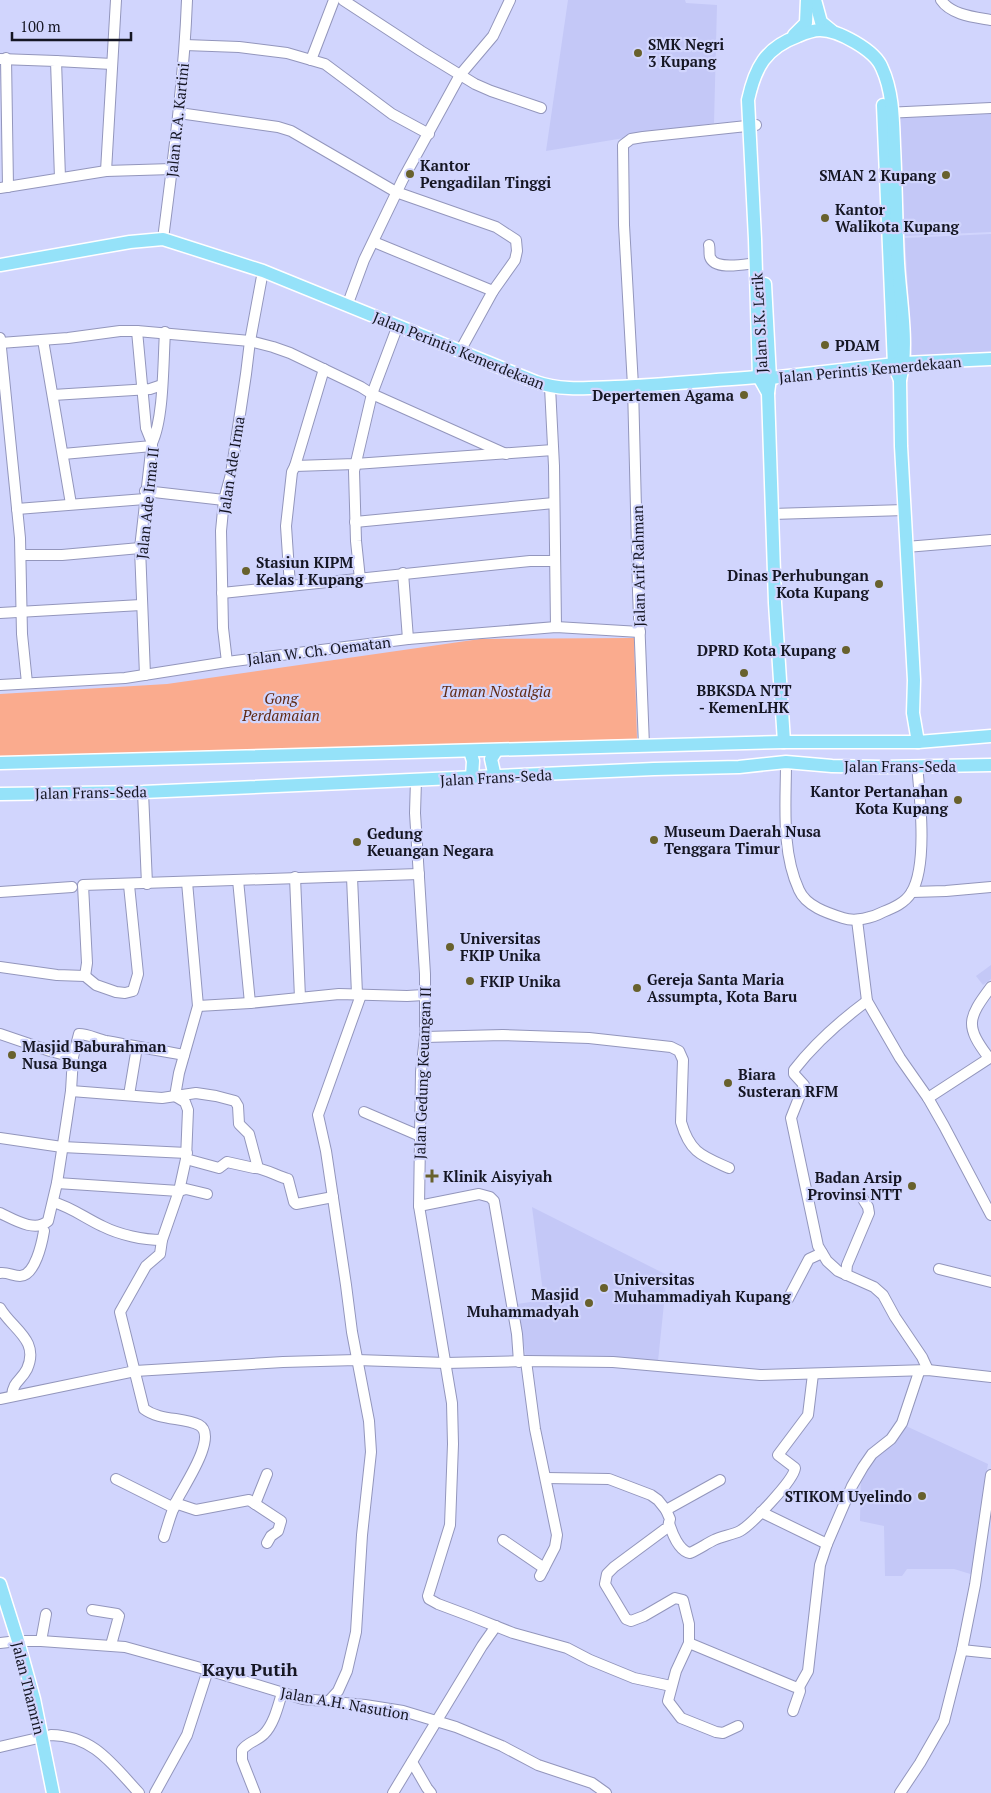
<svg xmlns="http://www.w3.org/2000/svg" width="991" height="1793" font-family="'PT Serif',serif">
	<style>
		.built { fill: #c4c8f7 }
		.green { fill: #faab8e }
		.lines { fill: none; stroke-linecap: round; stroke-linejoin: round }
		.minor-casing { stroke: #9396bc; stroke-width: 12 }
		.major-casing { stroke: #fff; stroke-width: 15 }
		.minor { stroke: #fff; stroke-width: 10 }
		.major { stroke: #95e2f9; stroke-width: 12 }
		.poi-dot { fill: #68612d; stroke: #d1d5fd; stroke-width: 2 }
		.labels { text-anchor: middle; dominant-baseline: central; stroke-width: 4.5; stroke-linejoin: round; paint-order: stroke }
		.poi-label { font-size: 15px; font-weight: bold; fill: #151623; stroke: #d1d5fd; text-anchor: start }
		.street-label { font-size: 15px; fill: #151623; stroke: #d1d5fd }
		.park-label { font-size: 15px; font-style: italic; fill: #602a14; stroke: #d1d5fd }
		.quarter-label { font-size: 18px; font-weight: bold; fill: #151623; stroke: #d1d5fd }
	</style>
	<rect width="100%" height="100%" fill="#d1d5fd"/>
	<g class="built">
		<path d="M568,0h117l1,3 31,2 -3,118 -168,28z"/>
		<path d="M991,114v118l-86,4 -7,-118z"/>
		<path d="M991,234v119l-79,4 -7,-119z"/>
		<path d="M991,965v14l-8,6 -7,-9z"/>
		<path d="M532,1207l135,68 -9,86 -132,-4 -9,-53 27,-4z"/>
		<path d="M906,1426l82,38 -11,65v47l-23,-7h-47l-5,7h-17l-1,-50 -24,-5 1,-51z"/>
	</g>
	<path class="green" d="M634,638l3,101 -637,18v-63l167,-10 313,-45z"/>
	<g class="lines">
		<defs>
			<g id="minor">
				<path d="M343,0l78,51 54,33 16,7 50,17"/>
				<path d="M941,0c10,15 33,17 50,20"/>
				<path d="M185,45l54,2 48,6 38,11 67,50 37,20"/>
				<path d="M6,58l2,129"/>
				<path d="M0,59l56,2 4,117"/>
				<path d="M311,60l23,-60"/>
				<path d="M56,61l56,3"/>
				<path d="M179,113l99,14 13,4 105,61 100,35 20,13 1,11 -2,9 -22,31 -33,60"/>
				<path d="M885,113l106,-5"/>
				<path d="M106,171l10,-171"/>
				<path d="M0,188l106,-17 66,-2"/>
				<path d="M163,239c10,-79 21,-159 24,-239"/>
				<path d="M374,242l119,49"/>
				<path d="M709,245c1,4 0,9 1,12 5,14 35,7 46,6"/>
				<path d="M347,306l17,-46 39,-81 57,-104 33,-39 17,-36"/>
				<path d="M137,331l9,97 6,15"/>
				<path d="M0,338l20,200 2,96 5,49"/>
				<path d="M43,340l28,164"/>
				<path d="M0,343l68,-5 52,-7h17l113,10 23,6 17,6 71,34 11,7 134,60"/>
				<path d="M550,387l4,79 2,161"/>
				<path d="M53,395l97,-6 12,-4"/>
				<path d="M63,454l89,-8"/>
				<path d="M295,466l29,-97"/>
				<path d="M145,491l79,9"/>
				<path d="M17,509l128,-10"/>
				<path d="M772,514l133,-4"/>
				<path d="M355,522l199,-19"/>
				<path d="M906,547l85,-7"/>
				<path d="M21,555h41l78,-7"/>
				<path d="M403,573l5,66"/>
				<path d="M360,579l-4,-38 -2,-70 18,-77 26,-69"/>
				<path d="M290,586l-4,-60 6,-54 3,-6 60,-2 198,-14"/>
				<path d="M222,593l308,-32h25"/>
				<path d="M0,613l141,-8"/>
				<path d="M227,662l-4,-34 -2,-97 3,-31 7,-26 15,-100 4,-33 13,-70"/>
				<path d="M145,675l-5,-127 12,-105c12,-25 11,-81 13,-111"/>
				<path d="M0,685l125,-7 102,-16 181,-23 148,-12 84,5"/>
				<path d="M644,746l-6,-155 -5,-205 -9,-161 -1,-80 8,-6 12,-2 113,-12"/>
				<path d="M786,762c0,42 -5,89 13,128 7,16 28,23 44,28 12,4 29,0 40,-6 10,-4 22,-9 28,-19 17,-26 9,-96 6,-128"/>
				<path d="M416,780l-1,33 10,161v63l-4,35 -2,134 33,197 1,41 -3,81 -22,71 1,3 9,5 32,12 43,17 54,15 23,12 44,18 37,8"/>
				<path d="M143,792l4,92"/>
				<path d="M295,877l5,121"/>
				<path d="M352,877l5,117"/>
				<path d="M238,880l12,123"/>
				<path d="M0,892l72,-5"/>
				<path d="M912,892l34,-1 45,-4"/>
				<path d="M857,920l10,81 33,57 28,40 16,28 47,89"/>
				<path d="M0,967l57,8 28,1 11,9 20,7 9,1 8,-2 5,-17 -9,-89"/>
				<path d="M85,976l2,-13 -4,-78 336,-11"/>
				<path d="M867,1001c-27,20 -52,42 -73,69v4l10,11 -13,33 27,128 9,15 11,10 36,16 9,8 12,22 27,40 6,13"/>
				<path d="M198,1006l52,-3 89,-9 68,2 17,-1"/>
				<path d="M0,1034l50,17 23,6"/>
				<path d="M425,1037l78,-2 86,3 82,9 8,4 4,9 -2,62c9,31 21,34 48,46"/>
				<path d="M989,1058c-24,-32 -22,-39 2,-71"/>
				<path d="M71,1091l91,7 34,-5 20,3 19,5 3,5 1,18 10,10 9,34"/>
				<path d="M129,1095l8,-48"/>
				<path d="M175,1096l4,-23 19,-67 -11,-124"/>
				<path d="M928,1098l63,-41"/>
				<path d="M364,1112l56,24"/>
				<path d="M0,1138l62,9 125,6"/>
				<path d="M186,1159l33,9 8,-6 27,6c8,-1 25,9 34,11l6,23 2,2 37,-7"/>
				<path d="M57,1183l122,8 7,-2 21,5"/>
				<path d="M53,1202c18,5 32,16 49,24 18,9 41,14 60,14"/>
				<path d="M419,1206l60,-12 11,3 4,4 23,133 2,28"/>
				<path d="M0,1213c13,6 35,20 48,8l9,-38 10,-65 4,-27 2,-34 6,-23c9,0 18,5 27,7 26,5 52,9 78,14"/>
				<path d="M939,1269l52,13"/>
				<path d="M0,1273c8,-1 13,3 20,3 15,0 22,-33 24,-45"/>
				<path d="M846,1275l1,-10 22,-52 -1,-6 -5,-8"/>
				<path d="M788,1299l21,-40 13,-6"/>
				<path d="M0,1308c12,21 40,32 27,61 -6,12 -14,12 -15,27"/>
				<path d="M526,1361l9,68 22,106 -2,12 -15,29"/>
				<path d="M0,1399l135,-28 148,-9 74,-2 89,3 80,-2 87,1 147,13 168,-5 63,7"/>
				<path d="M546,1478l63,1 42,16 7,5 8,10 4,9 -2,8 -54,40 -7,7 -2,10 21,35 5,2 13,-5 31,-18 8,2 6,24v19l-13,28 -8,30 13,17 35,14 7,1 15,-7"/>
				<path d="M116,1479l58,29"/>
				<path d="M175,1503l21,7 53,-10 32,21 -3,10 -7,5 -4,7"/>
				<path d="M255,1504l12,-30"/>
				<path d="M666,1510l54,-30"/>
				<path d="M761,1512l66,32"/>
				<path d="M669,1523c3,10 10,28 21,30 9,-4 16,-9 24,-13 8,-4 18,-5 26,-9 11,-6 54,-51 55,-63l-17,-13 30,-40 5,-41"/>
				<path d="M164,1537c4,-12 7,-25 13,-37 6,-13 42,-64 22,-75 -15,-8 -39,-4 -55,-16l-24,-97 26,-46 14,-12 2,-14 17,-49 7,-32 2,-49 -3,-8 -10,-6"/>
				<path d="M503,1540l41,28"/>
				<path d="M92,1610l25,4 2,2 -8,29"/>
				<path d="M41,1641l5,-27"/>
				<path d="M0,1643l18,-2h23l84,6 83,23 95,29 62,6 38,6 53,16 46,19 36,19 54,18 14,10"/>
				<path d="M689,1643l106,44h4l9,-16 12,-106 7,-21 25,-58 11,-19 9,-13 19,-15 11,-16 17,-51"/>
				<path d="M962,1650l29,3"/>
				<path d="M328,1702l10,-11 9,-20 9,-39 6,-97 9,-83 -2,-31 -17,-89 -6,-47 -20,-134 -8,-36 43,-120"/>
				<path d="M793,1711l7,-20 -1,-4"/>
				<path d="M0,1747l51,-12c43,1 61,29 88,58"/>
				<path d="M412,1762l15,26 4,5"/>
				<path d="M155,1793l32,-58 21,-65"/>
				<path d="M255,1793l-13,-33v-10c6,-8 15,-9 22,-16 10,-10 14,-28 18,-41"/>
				<path d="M393,1793l89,-147 14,-20"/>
				<path d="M900,1793l20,-30 24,-42 18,-71 13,-65 16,-110"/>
			</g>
			<g id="major">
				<path d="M815,0l6,22 11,9"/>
				<path d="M794,35l12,-12 1,-23"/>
				<path d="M883,105l11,260 6,15 1,66 13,234 -1,33 5,29"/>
				<path d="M0,265l130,-23 33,-3 100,32 273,111c25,9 52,6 79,5 48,-2 96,-7 144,-10l11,1 134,-15 87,-4"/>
				<path d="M765,284l5,94 -2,15"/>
				<path d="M784,742l-9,-139 -7,-210 -9,-16 -4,-138 -7,-139c7,-32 17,-52 50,-64 7,-3 14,-6 22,-6 18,0 55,20 62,38 11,24 11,52 12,78 2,39 2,78 4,117 2,37 11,82 2,117"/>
				<path d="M470,751l3,10 -1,16"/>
				<path d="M0,763l784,-21h134l73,-6"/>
				<path d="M495,777l-4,-18 5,-8"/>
				<path d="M0,794l143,-2 511,-23 85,-2 47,-5 46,4 50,1 109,-2"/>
				<path d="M0,1584l18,57 16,58 19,94"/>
			</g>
		</defs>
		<use href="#minor" class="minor-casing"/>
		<use href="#major" class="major-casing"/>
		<use href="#minor" class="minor"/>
		<use href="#major" class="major"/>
	</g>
	<g class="poi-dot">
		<circle cx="638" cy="53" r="5"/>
		<circle cx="410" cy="174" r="5"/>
		<circle cx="946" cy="175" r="5"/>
		<circle cx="825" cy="218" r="5"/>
		<circle cx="825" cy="345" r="5"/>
		<circle cx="744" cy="395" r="5"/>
		<circle cx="246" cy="571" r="5"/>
		<circle cx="879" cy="584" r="5"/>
		<circle cx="846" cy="650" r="5"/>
		<circle cx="744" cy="673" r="5"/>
		<circle cx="958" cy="800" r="5"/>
		<circle cx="654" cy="840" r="5"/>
		<circle cx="357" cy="842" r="5"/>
		<circle cx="450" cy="947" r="5"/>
		<circle cx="470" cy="981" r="5"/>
		<circle cx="637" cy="988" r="5"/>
		<circle cx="12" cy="1055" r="5"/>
		<circle cx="728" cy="1083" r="5"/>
		<path d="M429.5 1168.5h5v5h5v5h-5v5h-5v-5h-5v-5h5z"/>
		<circle cx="912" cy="1186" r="5"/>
		<circle cx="604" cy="1288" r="5"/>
		<circle cx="589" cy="1303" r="5"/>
		<circle cx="922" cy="1496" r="5"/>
	</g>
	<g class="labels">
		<g class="poi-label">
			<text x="648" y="44">SMK Negri<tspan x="648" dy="17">3 Kupang</tspan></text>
			<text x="420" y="165">Kantor<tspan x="420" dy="17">Pengadilan Tinggi</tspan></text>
			<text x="936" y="175" text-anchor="end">SMAN 2 Kupang</text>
			<text x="835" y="209">Kantor<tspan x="835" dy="17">Walikota Kupang</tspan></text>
			<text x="835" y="345">PDAM</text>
			<text x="734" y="395" text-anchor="end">Depertemen Agama</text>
			<text x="256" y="562">Stasiun KIPM<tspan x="256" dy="17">Kelas I Kupang</tspan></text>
			<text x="869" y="575" text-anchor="end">Dinas Perhubungan<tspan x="869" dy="17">Kota Kupang</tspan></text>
			<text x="836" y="650" text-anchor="end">DPRD Kota Kupang</text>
			<text x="744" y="690" text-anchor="middle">BBKSDA NTT<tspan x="744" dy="17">- KemenLHK</tspan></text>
			<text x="948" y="791" text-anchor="end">Kantor Pertanahan<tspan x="948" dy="17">Kota Kupang</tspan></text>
			<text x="664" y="831">Museum Daerah Nusa<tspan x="664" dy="17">Tenggara Timur</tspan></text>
			<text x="367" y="833">Gedung<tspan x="367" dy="17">Keuangan Negara</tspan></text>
			<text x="460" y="938">Universitas<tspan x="460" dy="17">FKIP Unika</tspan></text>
			<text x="647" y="979">Gereja Santa Maria<tspan x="647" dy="17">Assumpta, Kota Baru</tspan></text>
			<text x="480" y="981">FKIP Unika</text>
			<text x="22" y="1046">Masjid Baburahman<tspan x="22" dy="17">Nusa Bunga</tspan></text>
			<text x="738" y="1074">Biara<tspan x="738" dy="17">Susteran RFM</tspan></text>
			<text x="443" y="1176">Klinik Aisyiyah</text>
			<text x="902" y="1177" text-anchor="end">Badan Arsip<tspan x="902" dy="17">Provinsi NTT</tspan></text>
			<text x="614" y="1279">Universitas<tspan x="614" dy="17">Muhammadiyah Kupang</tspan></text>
			<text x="579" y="1294" text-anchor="end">Masjid<tspan x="579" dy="17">Muhammadyah</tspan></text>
			<text x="912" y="1496" text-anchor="end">STIKOM Uyelindo</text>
		</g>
		<g class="street-label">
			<text transform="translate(177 120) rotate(-84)">Jalan R.A. Kartini</text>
			<text transform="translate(759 323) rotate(-93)">Jalan S.K. Lerik</text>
			<text transform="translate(459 350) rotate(22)">Jalan Perintis Kemerdekaan</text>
			<text transform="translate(870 369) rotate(-5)">Jalan Perintis Kemerdekaan</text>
			<text transform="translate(231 465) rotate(-81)">Jalan Ade Irma</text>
			<text transform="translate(147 503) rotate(-84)">Jalan Ade Irma II</text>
			<text transform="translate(638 566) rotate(-91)">Jalan Arif Rahman</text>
			<text transform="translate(319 650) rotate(-7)">Jalan W. Ch. Oematan</text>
			<text x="900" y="766">Jalan Frans-Seda</text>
			<text transform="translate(496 777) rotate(-3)">Jalan Frans-Seda</text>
			<text transform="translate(91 792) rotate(-1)">Jalan Frans-Seda</text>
			<text transform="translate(422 1073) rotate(-88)">Jalan Gedung Keuangan II</text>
			<text transform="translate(29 1688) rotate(76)">Jalan Thamrin</text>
			<text transform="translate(345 1703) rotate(10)">Jalan A.H. Nasution</text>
		</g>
		<g class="park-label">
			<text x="496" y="691">Taman Nostalgia</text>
			<text x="281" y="698">Gong<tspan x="281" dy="17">Perdamaian</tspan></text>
		</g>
		<g class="quarter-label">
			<text x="250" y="1669">Kayu Putih</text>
		</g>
	</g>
	<path d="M12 32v8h119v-8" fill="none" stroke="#151623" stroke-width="2.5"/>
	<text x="20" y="32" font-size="15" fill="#151623" stroke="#d1d5fd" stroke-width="4" paint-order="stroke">100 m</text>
</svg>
